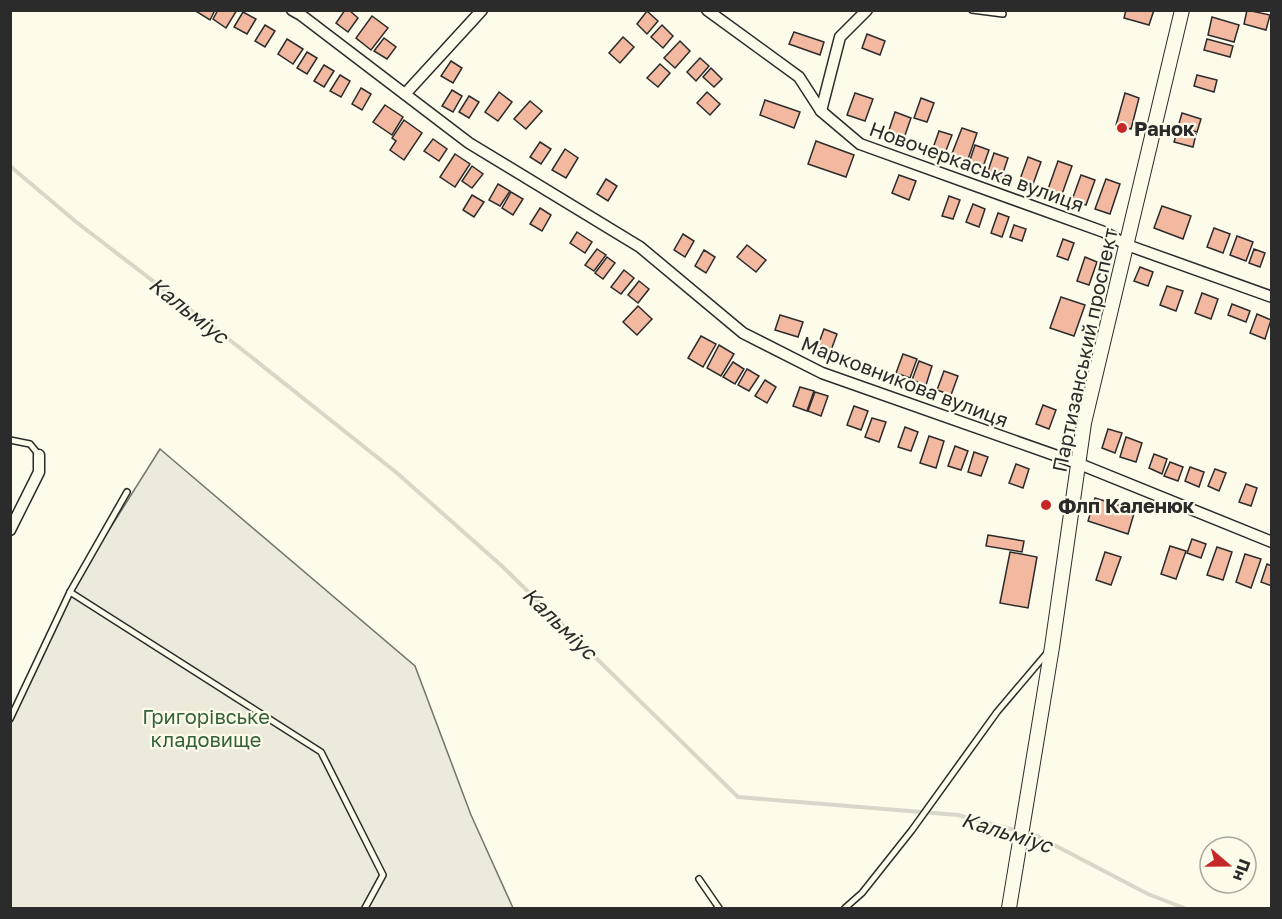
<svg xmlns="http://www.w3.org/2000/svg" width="1282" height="919" font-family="'Golos Text',sans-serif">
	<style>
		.green { fill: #ecebdb; stroke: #74746e; stroke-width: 1.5 }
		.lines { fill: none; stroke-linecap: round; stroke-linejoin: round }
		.stream { stroke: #d8d7c9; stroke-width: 4 }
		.building { fill: #f2b8a0; stroke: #2b2b2b; stroke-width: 1.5 }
		.service-casing { stroke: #2b2b2b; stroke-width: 8 }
		.minor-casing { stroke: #2b2b2b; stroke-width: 13 }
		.tertiary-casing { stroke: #2b2b2b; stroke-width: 16 }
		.service { stroke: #fdfbea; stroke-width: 5 }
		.minor { stroke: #fdfbea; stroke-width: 10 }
		.tertiary { stroke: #fdfbea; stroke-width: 14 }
		.poi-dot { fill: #c62828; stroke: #fdfbea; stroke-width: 2 }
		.labels { text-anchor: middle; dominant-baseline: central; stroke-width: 4.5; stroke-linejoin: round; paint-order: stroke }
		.poi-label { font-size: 20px; font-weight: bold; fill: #2b2b2b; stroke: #fdfbea; text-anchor: start }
		.street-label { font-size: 20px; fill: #2b2b2b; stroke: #fdfbea }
		.park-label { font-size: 20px; fill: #34623c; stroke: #fdfbea }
		.water-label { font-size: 21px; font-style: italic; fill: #2b2b2b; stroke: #fdfbea }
	</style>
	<rect width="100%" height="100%" fill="#fdfbea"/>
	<path class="green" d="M160,449l255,217 56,149 42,93h-502v-189l59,-127z"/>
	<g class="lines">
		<g class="stream">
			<path d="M10,166l65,55 165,127 157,125 106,94 235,230 220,18 60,16"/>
			<path d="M1025,833l12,3 111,58 36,14"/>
		</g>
	</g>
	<g class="building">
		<path d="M194,10h21l-5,10z"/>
		<path d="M218,10h19l-11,18 -13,-9z"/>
		<path d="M345,10h4l9,8 -10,14 -12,-9z"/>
		<path d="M1126,10h28l-5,15 -25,-7z"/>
		<path d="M1247,10l23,5 -4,15 -22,-6z"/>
		<path d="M647,11l11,10 -11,13 -10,-10z"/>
		<path d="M243,12l13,7 -9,15 -13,-7z"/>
		<path d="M372,16l16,12 -17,22 -15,-12z"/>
		<path d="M1212,17l27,8 -5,17 -26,-7z"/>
		<path d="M265,25l10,6 -10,16 -10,-6z"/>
		<path d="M662,25l11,11 -10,12 -12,-11z"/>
		<path d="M794,32l30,10 -4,13 -31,-11z"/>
		<path d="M867,34l18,7 -5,14 -18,-7z"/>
		<path d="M623,37l11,10 -14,16 -11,-10z"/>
		<path d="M384,38l12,9 -9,12 -13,-8z"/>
		<path d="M287,39l16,10 -10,15 -15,-10z"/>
		<path d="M1207,39l26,7 -3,11 -26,-7z"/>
		<path d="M680,41l10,10 -15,17 -11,-10z"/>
		<path d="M307,52l10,6 -10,16 -10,-6z"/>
		<path d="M700,58l9,8 -13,15 -9,-9z"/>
		<path d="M451,61l11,7 -9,15 -12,-7z"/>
		<path d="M660,64l10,9 -12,14 -11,-9z"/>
		<path d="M324,65l10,6 -10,16 -10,-6z"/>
		<path d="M711,68l11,11 -8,8 -11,-10z"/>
		<path d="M340,75l10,6 -9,16 -11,-6z"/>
		<path d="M1197,75l20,5 -3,12 -20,-6z"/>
		<path d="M361,88l10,6 -9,16 -10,-6z"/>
		<path d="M452,90l10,6 -9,16 -11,-6z"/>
		<path d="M499,92l13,10 -14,19 -13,-9z"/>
		<path d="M707,92l13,12 -10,11 -13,-12z"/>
		<path d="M855,93l18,6 -8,22 -18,-6z"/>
		<path d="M1125,93l14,5 -8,31 -15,-4z"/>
		<path d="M469,96l10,6 -10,16 -10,-6z"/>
		<path d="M921,98l13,5 -7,19 -13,-4z"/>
		<path d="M765,100l35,12 -6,16 -34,-13z"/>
		<path d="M530,101l12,10 -16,18 -12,-10z"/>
		<path d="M385,105l18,12 -11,18 -19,-13z"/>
		<path d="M895,112l16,6 -7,20 -16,-5z"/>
		<path d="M1182,113l19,6 -4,13 -19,-5z"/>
		<path d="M404,120l18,13 -18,27 -14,-10 6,-9 -4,-3z"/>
		<path d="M962,128l15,5 -10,29 -16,-6z"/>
		<path d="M1178,129l18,5 -3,13 -19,-5z"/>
		<path d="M939,131l13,4 -7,18 -12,-5z"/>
		<path d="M433,139l14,10 -8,12 -15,-10z"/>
		<path d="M816,141l38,14 -8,22 -38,-13z"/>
		<path d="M540,142l11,7 -10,15 -11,-7z"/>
		<path d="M975,145l14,5 -6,17 -14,-4z"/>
		<path d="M565,149l13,9 -12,20 -14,-8z"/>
		<path d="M994,153l14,5 -6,18 -14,-5z"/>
		<path d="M455,154l15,10 -15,23 -15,-10z"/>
		<path d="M1028,157l13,5 -9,25 -13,-5z"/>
		<path d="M1058,161l14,5 -11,31 -14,-5z"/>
		<path d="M472,166l11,8 -11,14 -10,-7z"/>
		<path d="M899,175l17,6 -7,19 -17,-7z"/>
		<path d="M1081,175l14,5 -9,25 -14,-5z"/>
		<path d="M606,179l11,7 -9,15 -11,-7z"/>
		<path d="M1106,179l14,5 -10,30 -15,-5z"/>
		<path d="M498,184l12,7 -10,15 -11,-6z"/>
		<path d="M511,192l12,7 -10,16 -11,-7z"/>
		<path d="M472,195l12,7 -10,15 -11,-7z"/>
		<path d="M949,196l11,4 -7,19 -11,-3z"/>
		<path d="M973,204l12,5 -6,18 -13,-5z"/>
		<path d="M1162,206l29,10 -8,23 -29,-11z"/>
		<path d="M540,208l11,7 -9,16 -12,-7z"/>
		<path d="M998,213l11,4 -7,20 -11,-4z"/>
		<path d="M1014,225l12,4 -4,12 -12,-4z"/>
		<path d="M1214,228l16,6 -7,19 -16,-6z"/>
		<path d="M577,232l15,10 -7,11 -15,-10z"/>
		<path d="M683,234l11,7 -9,16 -11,-7z"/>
		<path d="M1237,236l16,6 -7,19 -16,-6z"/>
		<path d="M1063,239l11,4 -6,17 -11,-4z"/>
		<path d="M747,245l19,15 -10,12 -19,-15z"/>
		<path d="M597,249l9,6 -12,16 -9,-6z"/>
		<path d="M1254,249l11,4 -5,14 -11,-4z"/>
		<path d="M704,250l11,7 -9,16 -11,-7z"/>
		<path d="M607,257l8,6 -12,16 -8,-6z"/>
		<path d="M1085,257l12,5 -8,23 -12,-4z"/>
		<path d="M1140,267l13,5 -5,14 -14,-5z"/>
		<path d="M624,270l10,8 -13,16 -10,-7z"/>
		<path d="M639,281l10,8 -11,14 -10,-8z"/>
		<path d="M1167,286l16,5 -7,20 -16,-6z"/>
		<path d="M1202,293l16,6 -7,20 -16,-6z"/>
		<path d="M1061,297l24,8 -11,31 -24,-8z"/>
		<path d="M1232,304l18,7 -4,11 -18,-7z"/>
		<path d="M638,306l14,13 -15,16 -14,-13z"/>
		<path d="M1257,314l14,6 -6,19 -15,-6z"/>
		<path d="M780,315l23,7 -5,15 -23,-7z"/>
		<path d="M824,329l13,5 -7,19 -13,-5z"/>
		<path d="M701,336l15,8 -13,23 -15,-9z"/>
		<path d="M719,345l15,9 -13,22 -14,-8z"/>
		<path d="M903,354l14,5 -7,19 -14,-5z"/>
		<path d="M919,361l13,5 -6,19 -14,-5z"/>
		<path d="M733,362l11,7 -9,15 -12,-7z"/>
		<path d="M747,369l12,7 -10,15 -11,-6z"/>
		<path d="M944,371l14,5 -7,19 -14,-5z"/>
		<path d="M765,380l11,7 -9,16 -12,-7z"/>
		<path d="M800,387l14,4 -7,20 -14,-5z"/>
		<path d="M815,392l13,4 -7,20 -13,-5z"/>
		<path d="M1043,405l13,5 -7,19 -13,-5z"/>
		<path d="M854,406l14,5 -7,19 -14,-5z"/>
		<path d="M872,418l14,4 -7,20 -14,-5z"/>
		<path d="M905,427l13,5 -7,19 -13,-4z"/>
		<path d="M1108,429l14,4 -7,20 -13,-5z"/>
		<path d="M929,436l15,5 -8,27 -16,-5z"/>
		<path d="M1126,437l16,6 -6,19 -16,-5z"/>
		<path d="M955,446l13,5 -7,19 -13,-4z"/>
		<path d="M974,452l14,5 -7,19 -13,-4z"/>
		<path d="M1154,454l13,5 -5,15 -13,-6z"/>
		<path d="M1170,462l13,5 -5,14 -14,-5z"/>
		<path d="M1016,464l13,5 -6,19 -14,-5z"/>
		<path d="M1190,467l14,5 -5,15 -14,-6z"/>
		<path d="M1215,469l11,4 -7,18 -11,-5z"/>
		<path d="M1246,484l11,4 -6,18 -12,-4z"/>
		<path d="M1095,498l40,12 -7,24 -40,-13z"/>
		<path d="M988,535l36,6 -2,11 -36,-6z"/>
		<path d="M1192,539l14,5 -5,14 -14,-5z"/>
		<path d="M1170,546l16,5 -10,28 -15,-5z"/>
		<path d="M1217,547l15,5 -9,28 -16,-5z"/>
		<path d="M1010,552l27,5 -9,51 -28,-5z"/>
		<path d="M1105,552l16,5 -10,28 -15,-5z"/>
		<path d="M1245,554l16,5 -10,29 -15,-6z"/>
		<path d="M1267,564l5,2v20l-11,-4z"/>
	</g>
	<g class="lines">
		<defs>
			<g id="service">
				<path d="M972,10l31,4"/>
				<path d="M10,440l20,4 9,11"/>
				<path d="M70,592l251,160 62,123 -18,33"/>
				<path d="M10,719l60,-127 57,-100"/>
				<path d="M699,879l20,29"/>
				<path d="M845,908l17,-15 50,-63 85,-118 50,-59"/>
			</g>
			<g id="minor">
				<path d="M292,10l9,5 168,128 171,104 103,86 79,40 255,90 195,79"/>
				<path d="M707,10l92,67 22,34 39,33 244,88 23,13 145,52"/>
				<path d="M405,94l77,-84"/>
				<path d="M821,111l19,-74 27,-27"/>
				<path d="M10,530l29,-58v-17"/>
			</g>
			<path id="tertiary" d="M1009,908l43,-261 32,-224 98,-413"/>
		</defs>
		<use href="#service" class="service-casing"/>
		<use href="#minor" class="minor-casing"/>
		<use href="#tertiary" class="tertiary-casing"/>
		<use href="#service" class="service"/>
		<use href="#minor" class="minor"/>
		<use href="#tertiary" class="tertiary"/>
	</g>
	<g class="poi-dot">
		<circle cx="1122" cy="128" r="6"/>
		<circle cx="1046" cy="505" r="6"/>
	</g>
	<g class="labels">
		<g class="poi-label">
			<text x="1134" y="128">Ранок</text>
			<text x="1058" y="505">Флп Каленюк</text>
		</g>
		<g class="street-label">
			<text transform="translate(977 166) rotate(20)">Новочеркаська вулиця</text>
			<text transform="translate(1084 350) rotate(-78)">Партизанський проспект</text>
			<text transform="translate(905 381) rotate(21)">Марковникова вулиця</text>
		</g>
		<g class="park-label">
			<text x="206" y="716">Григорівське<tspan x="206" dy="23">кладовище</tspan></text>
		</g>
		<g class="water-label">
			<text transform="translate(189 310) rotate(38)">Кальміус</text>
			<text transform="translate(560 623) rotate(44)">Кальміус</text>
			<text transform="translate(1007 832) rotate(17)">Кальміус</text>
		</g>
	</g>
	<rect width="1282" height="919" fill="none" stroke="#2b2b2b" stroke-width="24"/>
	<g transform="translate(1228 865) rotate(110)"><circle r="28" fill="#fdfbea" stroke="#a9a89e" stroke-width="1.5"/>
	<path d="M0-4.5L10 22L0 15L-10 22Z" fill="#c62828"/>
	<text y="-9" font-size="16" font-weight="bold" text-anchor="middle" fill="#2b2b2b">Пн</text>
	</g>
</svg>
